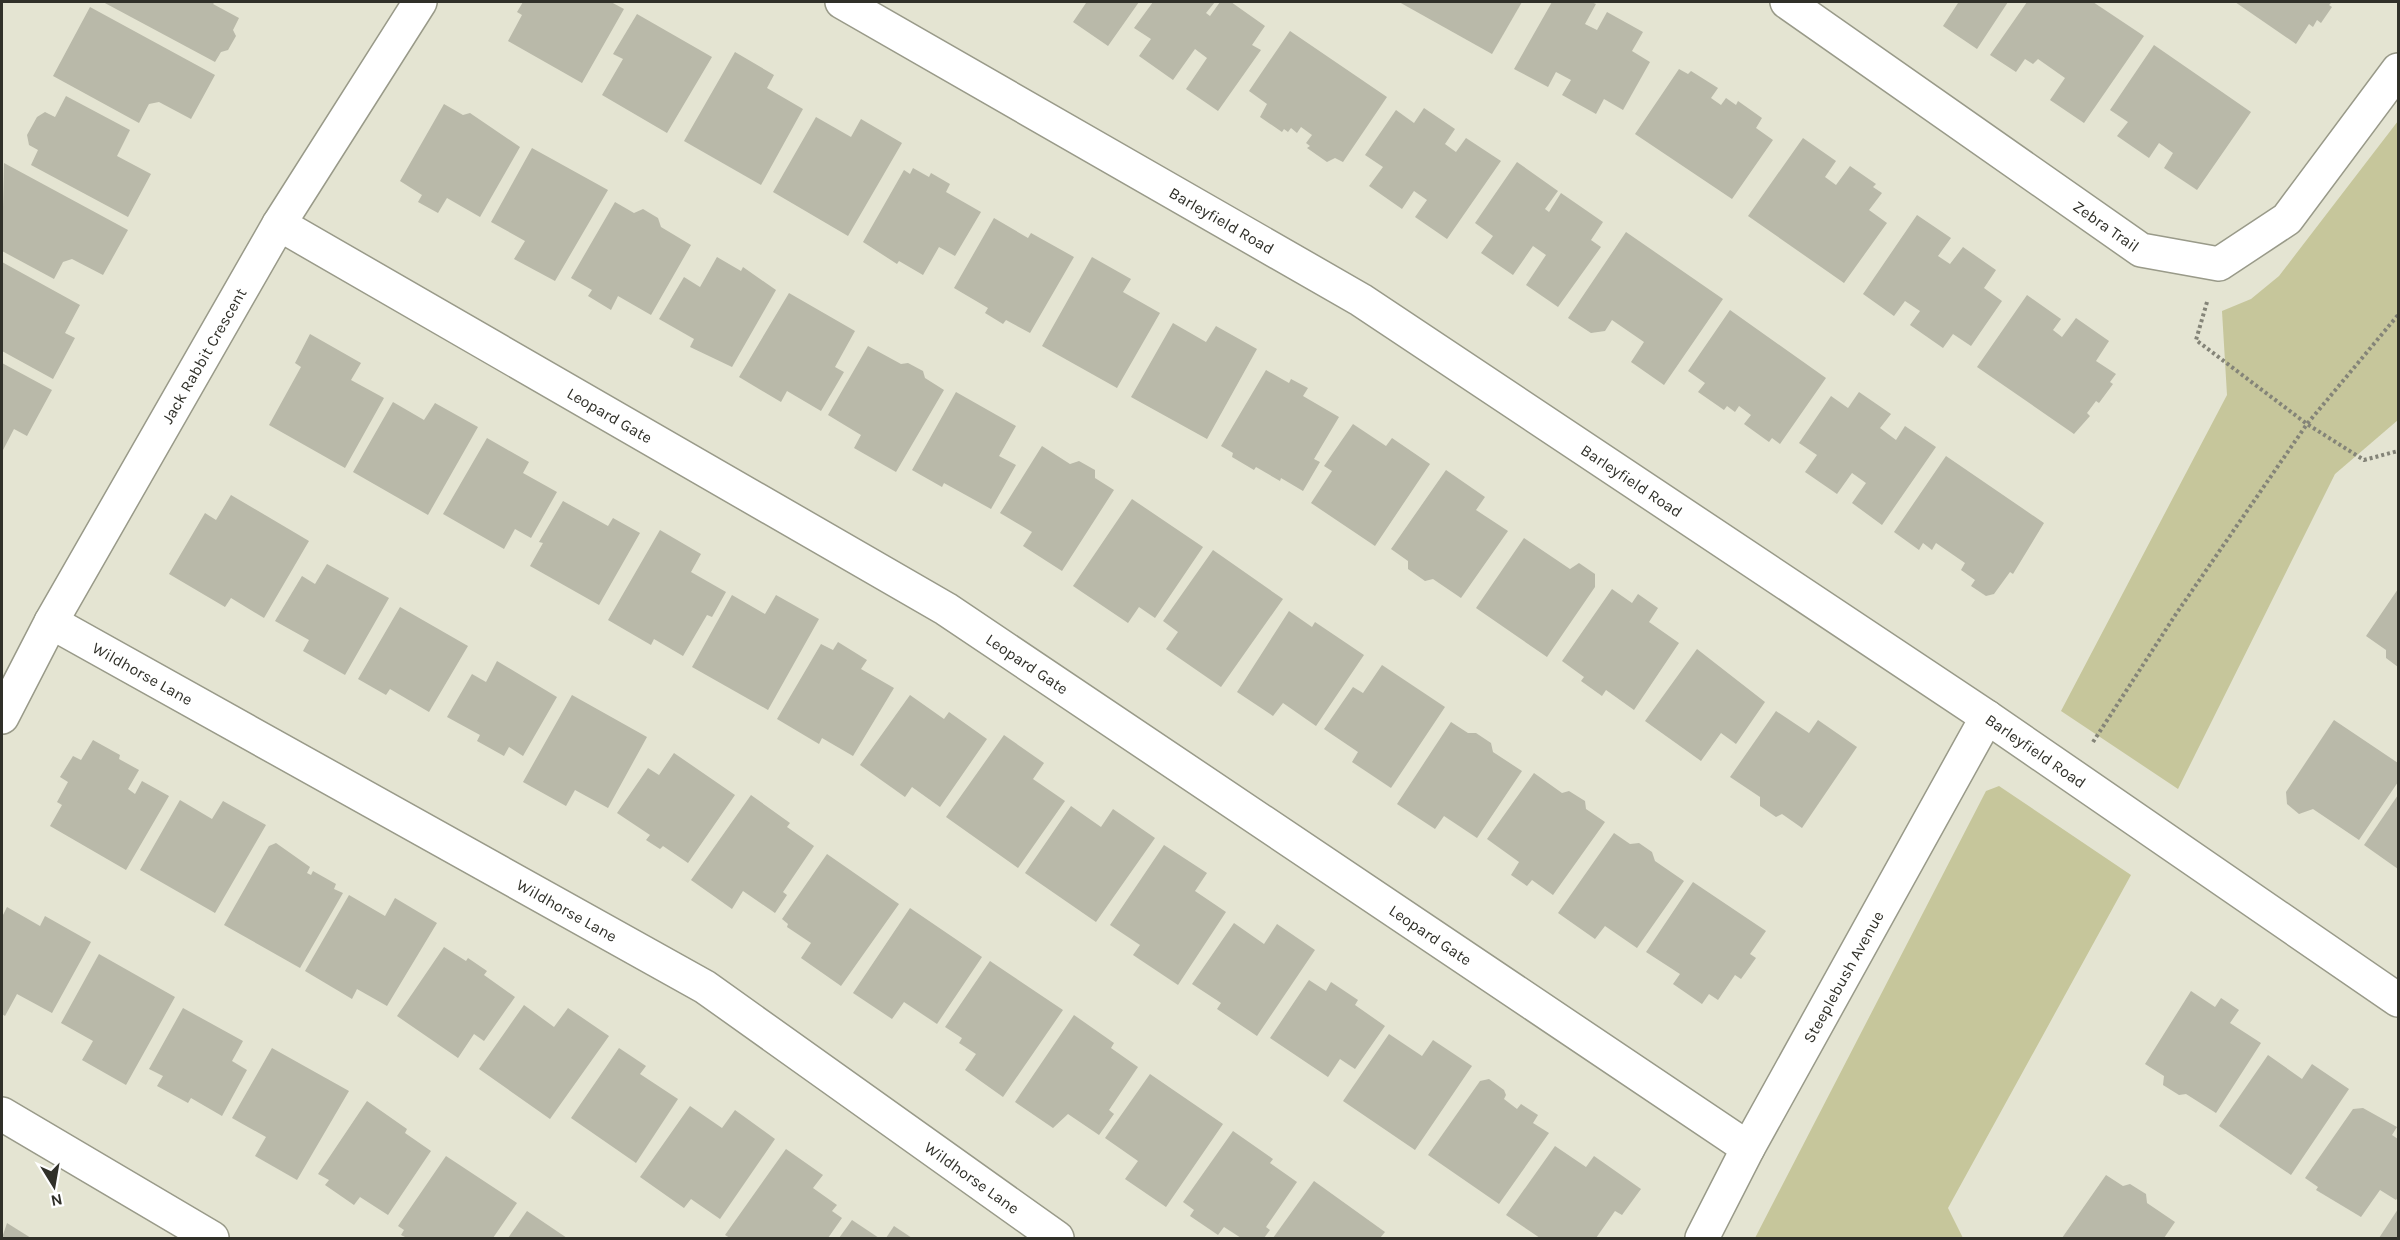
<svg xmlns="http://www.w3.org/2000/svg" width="2400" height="1240" font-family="Karla,sans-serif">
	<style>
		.green { fill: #c6c69b }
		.building { fill: #b9b9a9 }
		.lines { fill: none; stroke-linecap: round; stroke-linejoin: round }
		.street-casing { stroke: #999a89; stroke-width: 36 }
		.path { stroke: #848478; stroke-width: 4; stroke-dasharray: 3 3; stroke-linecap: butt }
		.street { stroke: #fff; stroke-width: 33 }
		.labels { text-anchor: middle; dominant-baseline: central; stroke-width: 6; stroke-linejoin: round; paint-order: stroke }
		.street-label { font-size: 16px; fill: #303029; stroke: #fff }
	</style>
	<rect width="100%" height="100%" fill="#e4e4d2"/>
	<g class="green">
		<path d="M2398,121v299l-63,54 -157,315 -117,-78 166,-316 -5,-84 29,-12 28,-23z"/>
		<path d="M1999,786l132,89 -183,333 15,30h-208l231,-447z"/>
	</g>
	<g class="building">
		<path d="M103,2h112l-2,2 26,14 -6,12 3,6 -8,14 -7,2 -6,10z"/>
		<path d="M523,2h88l13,7 -42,74 -74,-42 14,-26 -5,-3z"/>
		<path d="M1084,2h55l-31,44 -35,-24 13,-19z"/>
		<path d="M1153,2h62l-9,11 4,3 10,-14h11l34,24 -13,19 9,5 -43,61 -32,-22 21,-31 -12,-9 -22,31 -34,-24 12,-17 -17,-11z"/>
		<path d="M1399,2h123l-30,52z"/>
		<path d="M1552,2h39l5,2 -11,20 12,6 10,-18 36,20 -11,19 18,11 -27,48 -19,-11 -8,15 -34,-19 9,-15 -15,-8 -8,15 -34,-18z"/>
		<path d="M1955,2h53l-31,47 -34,-23 15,-23z"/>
		<path d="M2027,2h66l51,34 -60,87 -34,-23 15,-22 -27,-19 -5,5 -8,-5 -9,13 -26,-17z"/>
		<path d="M2235,2h97l-3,3 3,2 -11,16 -4,-3 -4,7 -4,-3 -13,20z"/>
		<path d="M90,7l125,68 -24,44 -32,-17 -10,2 -10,19 -86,-47z"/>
		<path d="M637,14l75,43 -45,76 -65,-38 21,-36 -10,-5z"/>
		<path d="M1290,31l97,66 -44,65 -8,-4 -8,4 -20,-14 3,-2 -4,-3 6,-8 -11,-8 -4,6 -6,-5 -3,4 -4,-3 -2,3 -22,-15 7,-13 -18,-13z"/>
		<path d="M2154,45l97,67 -54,78 -33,-22 9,-15 -14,-10 -10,15 -32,-22 11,-14 -18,-12z"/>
		<path d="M735,52l39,23 -7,13 36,21 -42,76 -77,-44z"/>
		<path d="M1679,69l9,5 3,-3 27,17 -7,10 10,7 5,-7 10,7 2,-4 24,17 -6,10 17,12 -41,59 -97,-65z"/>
		<path d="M66,96l64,34 -13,26 34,18 -23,43 -97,-52 7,-15 -9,-5 -2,-10 10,-18 8,-5 10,5z"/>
		<path d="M444,104l19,11 7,-2 50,34 -40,70 -33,-19 -9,15 -20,-11 4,-7 -22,-14z"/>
		<path d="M1424,108l31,21 -10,15 11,8 10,-14 35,23 -54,78 -32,-22 12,-17 -13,-9 -12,18 -33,-23 14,-19 -18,-12 31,-45 18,13z"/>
		<path d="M816,117l35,20 10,-18 41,24 -54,93 -75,-44z"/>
		<path d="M1803,138l33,23 -11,16 11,8 14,-19 26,18 -3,3 9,6 -13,17 18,13 -43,60 -96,-67z"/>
		<path d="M532,148l76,42 -53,91 -41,-22 11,-18 -34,-19z"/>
		<path d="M1517,162l41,29 -13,18 4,3 12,-19 42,29 -12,18 10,7 -43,60 -32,-22 20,-30 -13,-9 -20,29 -32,-22 12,-17 -18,-13z"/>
		<path d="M4,163l124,67 -25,45 -31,-16 -9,3 -9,17 -52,-28z"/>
		<path d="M913,168l16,9 2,-4 19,11 -4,8 35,20 -26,44 -16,-9 -16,28 -24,-14 -2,3 -34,-22 41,-72 6,4z"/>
		<path d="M615,202l19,11 9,-4 15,9 3,9 30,18 -40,70 -33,-19 -7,14 -23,-14 4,-6 -21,-12z"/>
		<path d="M1917,215l34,23 -13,18 12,8 13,-17 33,23 -12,18 18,13 -31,45 -18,-12 -10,14 -33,-23 10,-14 -15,-10 -11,15 -31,-22z"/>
		<path d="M994,218l34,20 3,-5 43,24 -44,76 -24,-13 -3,4 -18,-11 3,-5 -34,-20z"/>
		<path d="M1626,232l97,67 -59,86 -33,-23 13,-20 -32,-22 -7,11 -14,2 -23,-15z"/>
		<path d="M717,257l24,14 2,-4 33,23 -44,77 -42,-20 4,-8 -35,-20 25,-42 16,10z"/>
		<path d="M1092,257l39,22 -8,13 37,21 -43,75 -75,-42z"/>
		<path d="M2,262l78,43 -15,28 10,5 -22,41 -51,-28z"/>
		<path d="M789,293l66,38 -20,36 9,5 -23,39 -34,-20 -6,11 -42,-25z"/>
		<path d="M2027,295l34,24 -8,11 9,7 14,-19 33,23 -13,20 20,13 -6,8 3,2 -14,19 -3,-2 -9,12 3,3 -16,18 -97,-67z"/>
		<path d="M1730,310l96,68 -46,66 -8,-6 -3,4 -25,-18 7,-9 -12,-9 -4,6 -8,-6 -3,4 -26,-18 7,-9 -17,-12z"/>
		<path d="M1173,323l33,19 10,-16 41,23 -50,90 -76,-42z"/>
		<path d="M310,334l51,29 -10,17 33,18 -39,70 -76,-43 32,-58 -6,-4z"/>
		<path d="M868,346l33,18 7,-1 15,8 2,7 19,12 -48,82 -42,-24 7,-13 -33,-20z"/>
		<path d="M2,363l50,27 -25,46 -13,-7 -12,23z"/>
		<path d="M1266,370l23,13 2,-4 17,9 -5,8 36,21 -25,42 6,3 -17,29 -22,-13 -1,3 -24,-14 -2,3 -22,-13 1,-4 -12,-7z"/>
		<path d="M956,392l60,34 -17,30 17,9 -25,44 -47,-26 -2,4 -30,-17z"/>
		<path d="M1859,392l32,22 -11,14 16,12 9,-14 31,21 -54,78 -30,-22 14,-20 -14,-10 -15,21 -32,-22 12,-17 -18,-12 32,-47 17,12z"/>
		<path d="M393,402l31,18 11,-17 43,24 -50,88 -75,-43z"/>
		<path d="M1353,424l33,22 6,-8 38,26 -55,82 -64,-43 21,-32 -8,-5z"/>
		<path d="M487,438l42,24 -6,11 34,19 -26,46 -16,-9 -11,20 -61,-35z"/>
		<path d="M1042,446l28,18 9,-3 16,9v8l19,12 -52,81 -39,-25 9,-14 -32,-19z"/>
		<path d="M1946,456l98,67 -31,51 -3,-2 -16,22 -8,2 -15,-10 4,-6 -14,-10 4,-7 -29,-20 -4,7 -9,-7 -4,7 -25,-18z"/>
		<path d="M1446,470l39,27 -9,13 32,21 -47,67 -28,-19 -8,2 -17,-12v-8l-17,-12z"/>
		<path d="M231,495l78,46 -45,77 -33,-20 -6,9 -56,-33 36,-61 11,7z"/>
		<path d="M1132,499l71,48 -48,71 -16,-11 -11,16 -55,-37z"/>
		<path d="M563,501l45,25 5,-8 27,15 -41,72 -69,-39 13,-23 -4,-1z"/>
		<path d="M660,530l41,24 -10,18 35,20 -14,25 -5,-2 -24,41 -29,-17 -3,6 -43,-25z"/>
		<path d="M1524,538l46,31 9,-6 16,11v13l-48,70 -71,-49z"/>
		<path d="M1213,550l70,49 -62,88 -55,-38 12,-17 -15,-11z"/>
		<path d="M327,564l62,34 -44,77 -42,-24 6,-11 -34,-19 27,-45 13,8z"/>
		<path d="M1612,589l20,14 6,-9 20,14 -9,14 30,21 -45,67 -28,-20 -4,6 -21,-15 3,-4 -22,-16z"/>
		<path d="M2398,589v78l-12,-9v-8l-20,-14z"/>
		<path d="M732,595l33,19 11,-19 43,24 -51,91 -76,-43z"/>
		<path d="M400,607l68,39 -39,66 -39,-23 -4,6 -28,-16z"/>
		<path d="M1289,611l23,16 3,-5 49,33 -48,71 -33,-23 -10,13 -36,-24z"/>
		<path d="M838,642l29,18 -6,9 33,19 -41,68 -31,-18 -3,6 -42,-25 44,-75 12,6z"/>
		<path d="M1697,649l68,53 -29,42 -15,-11 -20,28 -56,-40z"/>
		<path d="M497,661l60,36 -34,59 -14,-9 -5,9 -27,-15 3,-6 -33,-18 25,-43 14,8z"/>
		<path d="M1382,665l63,42 -54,81 -39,-26 6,-10 -34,-23 29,-42 10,6z"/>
		<path d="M572,695l75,42 -39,71 -33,-18 -9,16 -43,-24z"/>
		<path d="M910,695l34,24 5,-7 38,27 -47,68 -28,-20 -7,10 -45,-32z"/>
		<path d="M1776,711l33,22 9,-13 39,27 -55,81 -20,-14 -6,3 -16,-11v-9l-30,-20z"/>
		<path d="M2334,720l64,43v19l-39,58 -46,-31 -14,5 -12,-10 -1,-12z"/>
		<path d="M1451,722l17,11h8l15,10 2,9 29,19 -45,67 -33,-22 -9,13 -38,-25z"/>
		<path d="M1004,735l40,28 -11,16 32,22 -47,67 -72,-51z"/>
		<path d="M93,740l27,15 -1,4 20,11 -11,19 7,5 7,-13 27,15 -43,74 -76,-44 12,-21 -5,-3 11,-20 -8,-5 13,-21 8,4z"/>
		<path d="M674,753l61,42 -47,68 -25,-17 -3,3 -14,-9 4,-5 -33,-22 31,-45 11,7z"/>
		<path d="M1534,773l28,20 7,-2 16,10 1,8 19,13 -52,73 -21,-15 -5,6 -16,-11 8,-13 -32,-23z"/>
		<path d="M751,795l39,28 -3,4 27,19 -31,46 4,3 -12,18 -32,-22 -11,18 -41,-29z"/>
		<path d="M2398,795v74l-34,-24z"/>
		<path d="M180,800l32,19 11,-18 43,24 -51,88 -75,-43z"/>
		<path d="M1071,806l30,21 12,-18 42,29 -59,84 -71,-49z"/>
		<path d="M1614,833l16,11 9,-1 13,9 3,9 29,20 -47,67 -32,-22 -10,13 -37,-26z"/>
		<path d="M276,843l34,24 -3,6 4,2 2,-4 23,13 -2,5 9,4 -43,75 -76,-43 45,-79z"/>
		<path d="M1164,845l43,28 -12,18 31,21 -48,73 -45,-30 7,-10 -30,-20z"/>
		<path d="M827,854l72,50 -58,82 -40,-28 10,-15 -24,-16 1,-3 -6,-5z"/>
		<path d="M1693,882l73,49 -16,23 6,4 -15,21 -6,-4 -17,25 -9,-6 -7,10 -29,-20 7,-10 -34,-22z"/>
		<path d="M349,895l36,21 10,-18 42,25 -50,83 -30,-17 -5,10 -47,-28z"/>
		<path d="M7,907l33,19 5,-10 46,26 -39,71 -35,-19 -12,22 -3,-2v-97z"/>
		<path d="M910,908l72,49 -45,67 -33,-22 -12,17 -39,-26z"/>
		<path d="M1234,923l30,21 13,-20 38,26 -58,86 -40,-27 4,-6 -29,-19z"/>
		<path d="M444,947l22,14 2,-3 19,13 -3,4 31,22 -31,44 -10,-7 -16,24 -61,-42z"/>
		<path d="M99,954l76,43 -49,88 -44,-25 11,-19 -32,-18z"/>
		<path d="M990,961l73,49 -60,87 -38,-27 11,-16 -17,-11 3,-5 -17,-11z"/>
		<path d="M1309,980l17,11 5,-9 27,18 -3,5 30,21 -30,43 -15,-10 -12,18 -58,-39z"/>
		<path d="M2191,991l24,16 6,-9 18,12 -9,13 31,20 -45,70 -30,-19 -7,1 -16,-10 1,-9 -19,-12z"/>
		<path d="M524,1005l30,22 14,-19 41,28 -59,83 -71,-50z"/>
		<path d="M183,1008l60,33 -11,20 15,9 -25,46 -31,-18 -3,5 -31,-17 6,-10 -14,-7z"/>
		<path d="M1074,1015l40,28 -3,5 27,19 -29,43 5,4 -15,21 -31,-21 -15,14 -38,-26z"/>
		<path d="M1389,1034l33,22 11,-16 39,26 -57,84 -72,-49z"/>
		<path d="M272,1048l77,43 -52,89 -42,-24 11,-19 -34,-19z"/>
		<path d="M619,1048l27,18 -6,8 38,25 -42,64 -65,-45z"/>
		<path d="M2268,1055l34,24 10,-15 37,25 -58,86 -72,-49z"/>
		<path d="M1150,1074l73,50 -57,83 -41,-28 13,-18 -33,-23z"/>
		<path d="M1489,1079l15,11 2,5 -2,4 13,10 4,-5 17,11 -5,8 16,10 -50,71 -71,-49 52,-74z"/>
		<path d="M367,1101l40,28 -2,4 26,18 -43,64 -28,-18 -6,8 -29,-20 4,-5 -11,-6z"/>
		<path d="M690,1106l32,22 13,-18 40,29 -55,80 -29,-20 -7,9 -44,-31z"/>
		<path d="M2363,1108l34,19 -5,8 6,4v58l-2,3 -16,-10 -19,27 -45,-27 2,-3 -13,-9 48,-69z"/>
		<path d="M1233,1131l40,28 -3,4 27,19 -31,45 4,3 -6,8h-23l-17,-11 -6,8 -28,-19 4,-6 -11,-8z"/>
		<path d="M1555,1146l31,21 8,-11 47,33 -19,26 -7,-4 -19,27h-56l-34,-23z"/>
		<path d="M786,1149l37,26 -10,13 24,17 -5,6 10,7 -14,20h-98l-5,-3z"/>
		<path d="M446,1156l71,47 -24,35h-86l-6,-3 3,-5 -6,-4z"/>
		<path d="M2106,1175l17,11 7,-2 16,10 1,9 28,19 -11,16h-102z"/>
		<path d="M1314,1181l71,51 -5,6h-107z"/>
		<path d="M2398,1209v29h-19z"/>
		<path d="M527,1211l40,27h-59z"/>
		<path d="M852,1220l27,18h-40z"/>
		<path d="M7,1223l24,15h-29z"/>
		<path d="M894,1226l18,12h-26z"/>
	</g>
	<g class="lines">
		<defs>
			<g id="street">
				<path id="s1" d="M842,2l519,298 626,417 411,283"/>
				<path id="s2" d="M1787,2l354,248 78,14 68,-45 111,-149"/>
				<path id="s3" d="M279,224l667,385 802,539"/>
				<path id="s4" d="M51,622l654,365 352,251"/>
				<path id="s5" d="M2,717l49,-95 228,-398 141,-222"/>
				<path d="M2,1114l210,124"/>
				<path id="s6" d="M1702,1238l46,-90 239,-431"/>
			</g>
		</defs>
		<use href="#street" class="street-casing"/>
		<g class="path">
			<path d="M2207,302l-11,38 111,84 57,36 34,-9"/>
			<path d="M2093,742l83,-128 131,-190 91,-109"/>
		</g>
		<use href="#street" class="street"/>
	</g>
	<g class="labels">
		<g class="street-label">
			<text stroke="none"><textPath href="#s1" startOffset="438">Barleyfield Road</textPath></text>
			<text stroke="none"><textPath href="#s2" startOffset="390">Zebra Trail</textPath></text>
			<text stroke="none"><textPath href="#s5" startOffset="414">Jack Rabbit Crescent</textPath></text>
			<text stroke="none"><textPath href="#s3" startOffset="382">Leopard Gate</textPath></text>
			<text stroke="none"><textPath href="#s1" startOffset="924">Barleyfield Road</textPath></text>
			<text stroke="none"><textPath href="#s3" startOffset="868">Leopard Gate</textPath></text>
			<text stroke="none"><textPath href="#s4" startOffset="105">Wildhorse Lane</textPath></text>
			<text stroke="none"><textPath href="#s1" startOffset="1410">Barleyfield Road</textPath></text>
			<text stroke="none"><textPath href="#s4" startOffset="591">Wildhorse Lane</textPath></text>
			<text stroke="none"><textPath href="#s3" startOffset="1354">Leopard Gate</textPath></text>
			<text stroke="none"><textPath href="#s6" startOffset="297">Steeplebush Avenue</textPath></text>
			<text stroke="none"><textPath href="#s4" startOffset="1077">Wildhorse Lane</textPath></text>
		</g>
	</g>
	<rect width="2400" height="1240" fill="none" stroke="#303029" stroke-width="6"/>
	<g transform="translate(54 1186) rotate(169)" stroke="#ffffff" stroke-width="4.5" paint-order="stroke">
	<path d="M0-4.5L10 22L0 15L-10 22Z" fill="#303029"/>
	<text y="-9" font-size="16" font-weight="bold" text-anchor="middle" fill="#303029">N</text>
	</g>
</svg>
